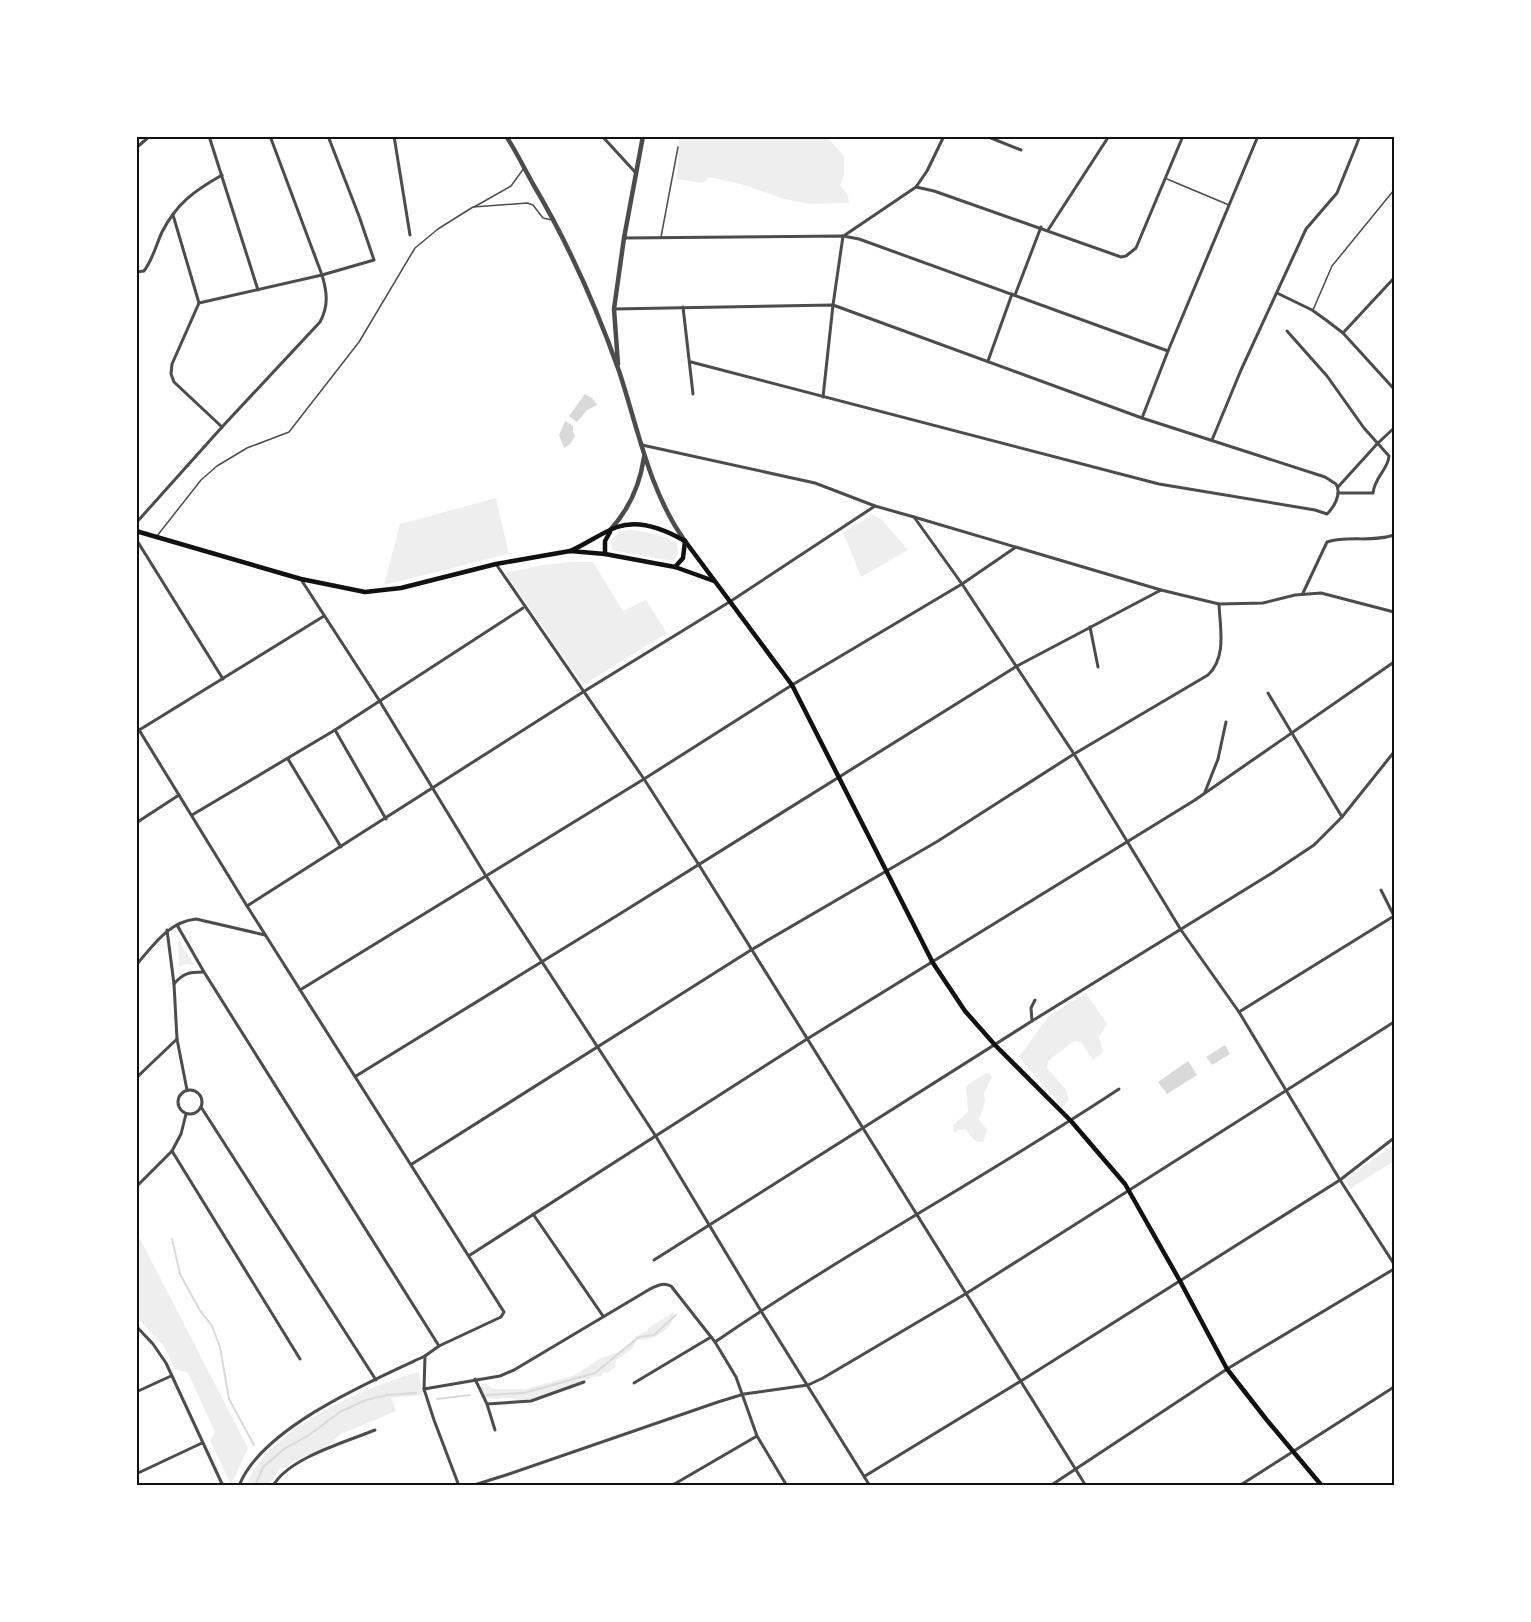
<svg xmlns="http://www.w3.org/2000/svg" width="1531" height="1622" font-family="'PT Sans Narrow',sans-serif">
	<style>
		.green { fill: #eee }
		.water { fill: #d9d9d9 }
		.lines { fill: none; stroke-linecap: round; stroke-linejoin: round }
		.stream { stroke: #d9d9d9; stroke-width: 2 }
		.service { stroke: #4c4c4c; stroke-width: 1.5 }
		.minor { stroke: #4c4c4c; stroke-width: 3 }
		.tertiary { stroke: #4c4c4c; stroke-width: 4.5 }
		.secondary { stroke: #111; stroke-width: 4.5 }
		.neatline { fill: none; stroke: #111; stroke-width: 2 }
	</style>
	<rect width="100%" height="100%" fill="#fff"/>
	<g class="green">
		<path d="M730,136l97,1 17,19v19l-4,10 8,11 1,7 -41,1 -27,-6 -33,-12 -38,-9 -8,6 -25,-4 2,-42 48,1z"/>
		<path d="M496,498l13,56 -125,31 16,-61z"/>
		<path d="M873,515l9,5 26,30 -47,27 -18,-45z"/>
		<path d="M631,530c18,2 31,5 46,14l1,10 -5,7 -61,-11 -1,-9 8,-9z"/>
		<path d="M572,562h21l30,49 23,-11 21,33 -84,52 -77,-112 37,-8z"/>
		<path d="M178,940l16,25 -9,-1 -6,3z"/>
		<path d="M1086,993l21,31 -8,13 4,15 -10,8 -12,-18 -7,-1 -26,20 -1,7 19,22 3,10 -7,7 -43,-50 29,-40z"/>
		<path d="M989,1073l3,4 -8,16 1,8 -6,19 8,10 -4,12 -8,-1 -10,-12 -6,1 -5,3 -1,-8 15,-13 -2,-26 18,-12z"/>
		<path d="M1394,1145v16l-43,27 -6,-9z"/>
		<path d="M137,1233l111,215 -17,37 -21,-45 5,-8 -27,-59 -13,-4 -11,-23 -27,-29z"/>
		<path d="M674,1312h1c-3,5 -2,9 -5,13 -8,10 -23,18 -35,14v-2l13,-7v-2z"/>
		<path d="M634,1340l2,2 -5,8 -15,10 -1,7 -8,6 -4,-1 -1,4 -11,1 -5,4 -7,-1 -3,4c-17,6 -37,17 -56,16 -3,0 -6,-2 -9,-2 -11,-1 -31,7 -29,-13l4,-2 4,4 4,2h32l49,-14 26,-17 15,-5z"/>
		<path d="M419,1372l3,23 -31,3 5,13 -55,23 -15,13 -32,14 -8,6 -6,1 -11,17h-23c24,-57 116,-97 173,-113z"/>
	</g>
	<g class="water">
		<path d="M585,394l7,4 5,7 -10,5 -10,12 -8,-6z"/>
		<path d="M565,421l8,5v6l2,4 -5,8 -6,4 -5,-13z"/>
		<path d="M1225,1045l5,9 -18,11 -6,-8z"/>
		<path d="M1188,1061l9,14 -30,19 -9,-12z"/>
	</g>
	<g class="lines">
		<g class="stream">
			<path d="M172,1239l8,35 19,35 13,17 8,21 9,52 25,46"/>
			<path d="M487,1395l37,-2 71,-20 44,-36 15,-2 22,-20"/>
			<path d="M437,1399l33,-4"/>
			<path d="M255,1486l8,-19 21,-18 25,-14 31,-23 26,-12 21,-5 29,-2"/>
		</g>
		<g class="service">
			<path d="M1167,179l62,26"/>
			<path d="M474,207l37,-21 13,-18"/>
			<path d="M661,237l17,-90"/>
			<path d="M1313,310l19,-44 62,-76"/>
			<path d="M157,536l44,-56 16,-14 30,-18 42,-16 70,-90 56,-94 23,-19 35,-22 54,-4 6,2 10,13 9,2"/>
		</g>
		<g class="minor">
			<path d="M209,136l49,154"/>
			<path d="M394,136l16,99"/>
			<path d="M602,136l33,36"/>
			<path d="M986,136l35,14"/>
			<path d="M136,148l14,-12"/>
			<path d="M916,187l18,4 187,66 5,-1 10,-8 47,-112"/>
			<path d="M173,215l26,88"/>
			<path d="M1048,230l61,-94"/>
			<path d="M845,235l71,-48 11,-16 17,-35"/>
			<path d="M624,238l219,-2 16,3 309,112"/>
			<path d="M136,272l8,-1c9,-12 12,-26 18,-39 15,-29 32,-41 60,-57"/>
			<path d="M1277,293l35,17 14,10 17,13 51,56"/>
			<path d="M1015,295l26,-68"/>
			<path d="M199,303l123,-28 52,-15 -15,-44 -31,-80"/>
			<path d="M199,303l-27,61 -1,10 3,8 48,45"/>
			<path d="M683,307l10,87"/>
			<path d="M614,309l219,-4 309,113 183,59 11,7c6,10 -2,23 -9,30l-12,-4 -156,-26 -468,-122"/>
			<path d="M1287,331l40,45 37,52 25,28c-1,14 -14,20 -16,37h-35"/>
			<path d="M1343,333l51,-55"/>
			<path d="M988,361l24,-67"/>
			<path d="M823,397l10,-92 10,-69"/>
			<path d="M1142,418l26,-67 90,-215"/>
			<path d="M1212,440l29,-70 65,-141 31,-36 23,-57"/>
			<path d="M642,445l173,38 60,23 39,11 247,73 58,14 44,-1 32,-8 26,-2 73,19"/>
			<path d="M1338,487l39,-43 17,-16"/>
			<path d="M914,517l48,67 112,170 107,176 58,82 101,168 54,84"/>
			<path d="M136,523l86,-96 98,-105c9,-17 7,-30 2,-47l-52,-139"/>
			<path d="M136,539l87,140"/>
			<path d="M496,564l148,215 55,86 387,621"/>
			<path d="M302,581l77,119 107,176 169,259 106,176 109,175"/>
			<path d="M1303,593l24,-51c22,-7 43,1 67,-7"/>
			<path d="M1090,627l8,40"/>
			<path d="M1268,693l74,124"/>
			<path d="M136,725l111,181 257,406 -3,5 -62,29 -14,10c-54,25 -164,72 -186,130"/>
			<path d="M335,730l51,89"/>
			<path d="M136,732l188,-116"/>
			<path d="M288,759l53,88"/>
			<path d="M1205,792l13,-33 8,-37"/>
			<path d="M192,815l143,-85 188,-122"/>
			<path d="M136,823l43,-28"/>
			<path d="M1381,890l13,26"/>
			<path d="M247,906l336,-214 148,-91 144,-95"/>
			<path d="M177,925l27,47 235,374"/>
			<path d="M167,930l7,54 3,55 10,51"/>
			<path d="M136,965c18,-20 32,-43 60,-46l69,16"/>
			<path d="M174,984c9,-11 16,-12 29,-12"/>
			<path d="M300,990l344,-211 148,-94 170,-101 54,-37"/>
			<path d="M1239,1012l155,-96"/>
			<path d="M1032,1021l-1,-13 4,-8"/>
			<path d="M356,1076l262,-161 399,-249 144,-76"/>
			<path d="M136,1078l41,-39"/>
			<circle cx="190" cy="1102" r="12"/>
			<path d="M201,1107l175,273"/>
			<path d="M172,1151l128,208"/>
			<path d="M412,1164l339,-214 187,-109 136,-87 134,-79c19,-18 12,-47 11,-71"/>
			<path d="M136,1187l36,-36 9,-17 5,-20"/>
			<path d="M533,1214l70,102"/>
			<path d="M470,1255l337,-216 388,-239 199,-138"/>
			<path d="M654,1260l378,-239 240,-148 42,-28 28,-28 52,-65"/>
			<path d="M136,1326l17,18 13,19 57,123"/>
			<path d="M715,1342c131,-90 271,-165 404,-253"/>
			<path d="M425,1356l-1,33 10,31 25,66"/>
			<path d="M475,1379l12,25 8,26"/>
			<path d="M634,1383l77,-46"/>
			<path d="M424,1389l76,-13 14,-6 136,-81c7,-3 12,-7 21,-3l44,56 21,35 21,59 30,50"/>
			<path d="M136,1392l35,-16"/>
			<path d="M487,1404l44,-3 53,-19"/>
			<path d="M136,1474l66,-31"/>
			<path d="M865,1476l156,-95 319,-201 54,-42"/>
			<path d="M273,1486c15,-28 73,-44 102,-56"/>
			<path d="M471,1486l35,-11 212,-73 26,-8 64,-9 15,-7 144,-85 427,-271"/>
			<path d="M671,1486l86,-50"/>
			<path d="M1050,1486l177,-117 167,-100"/>
			<path d="M1239,1486l155,-99"/>
		</g>
		<g class="tertiary">
			<path d="M506,136c10,15 18,32 27,48 35,59 63,122 86,187 19,57 30,120 66,170"/>
			<path d="M618,364l-4,-55 10,-71 19,-102"/>
			<path d="M611,529c19,-21 29,-44 33,-72"/>
		</g>
		<g class="secondary">
			<path d="M136,531l165,48 64,13 36,-4 95,-24 74,-13 35,3 70,13 39,14"/>
			<path d="M570,551c16,-7 31,-18 47,-24 22,-8 49,3 68,14l107,144 141,278 32,48 30,34 76,76 54,63 55,97 47,88 39,50 56,67"/>
			<path d="M605,554v-13l5,-9"/>
			<path d="M675,567l8,-9 2,-17"/>
		</g>
	</g>
	<rect width="1531" height="1622" fill="none" stroke="#ffffff" stroke-width="276"/>
	<rect x="138" y="138" width="1255" height="1346" class="neatline"/>
</svg>
